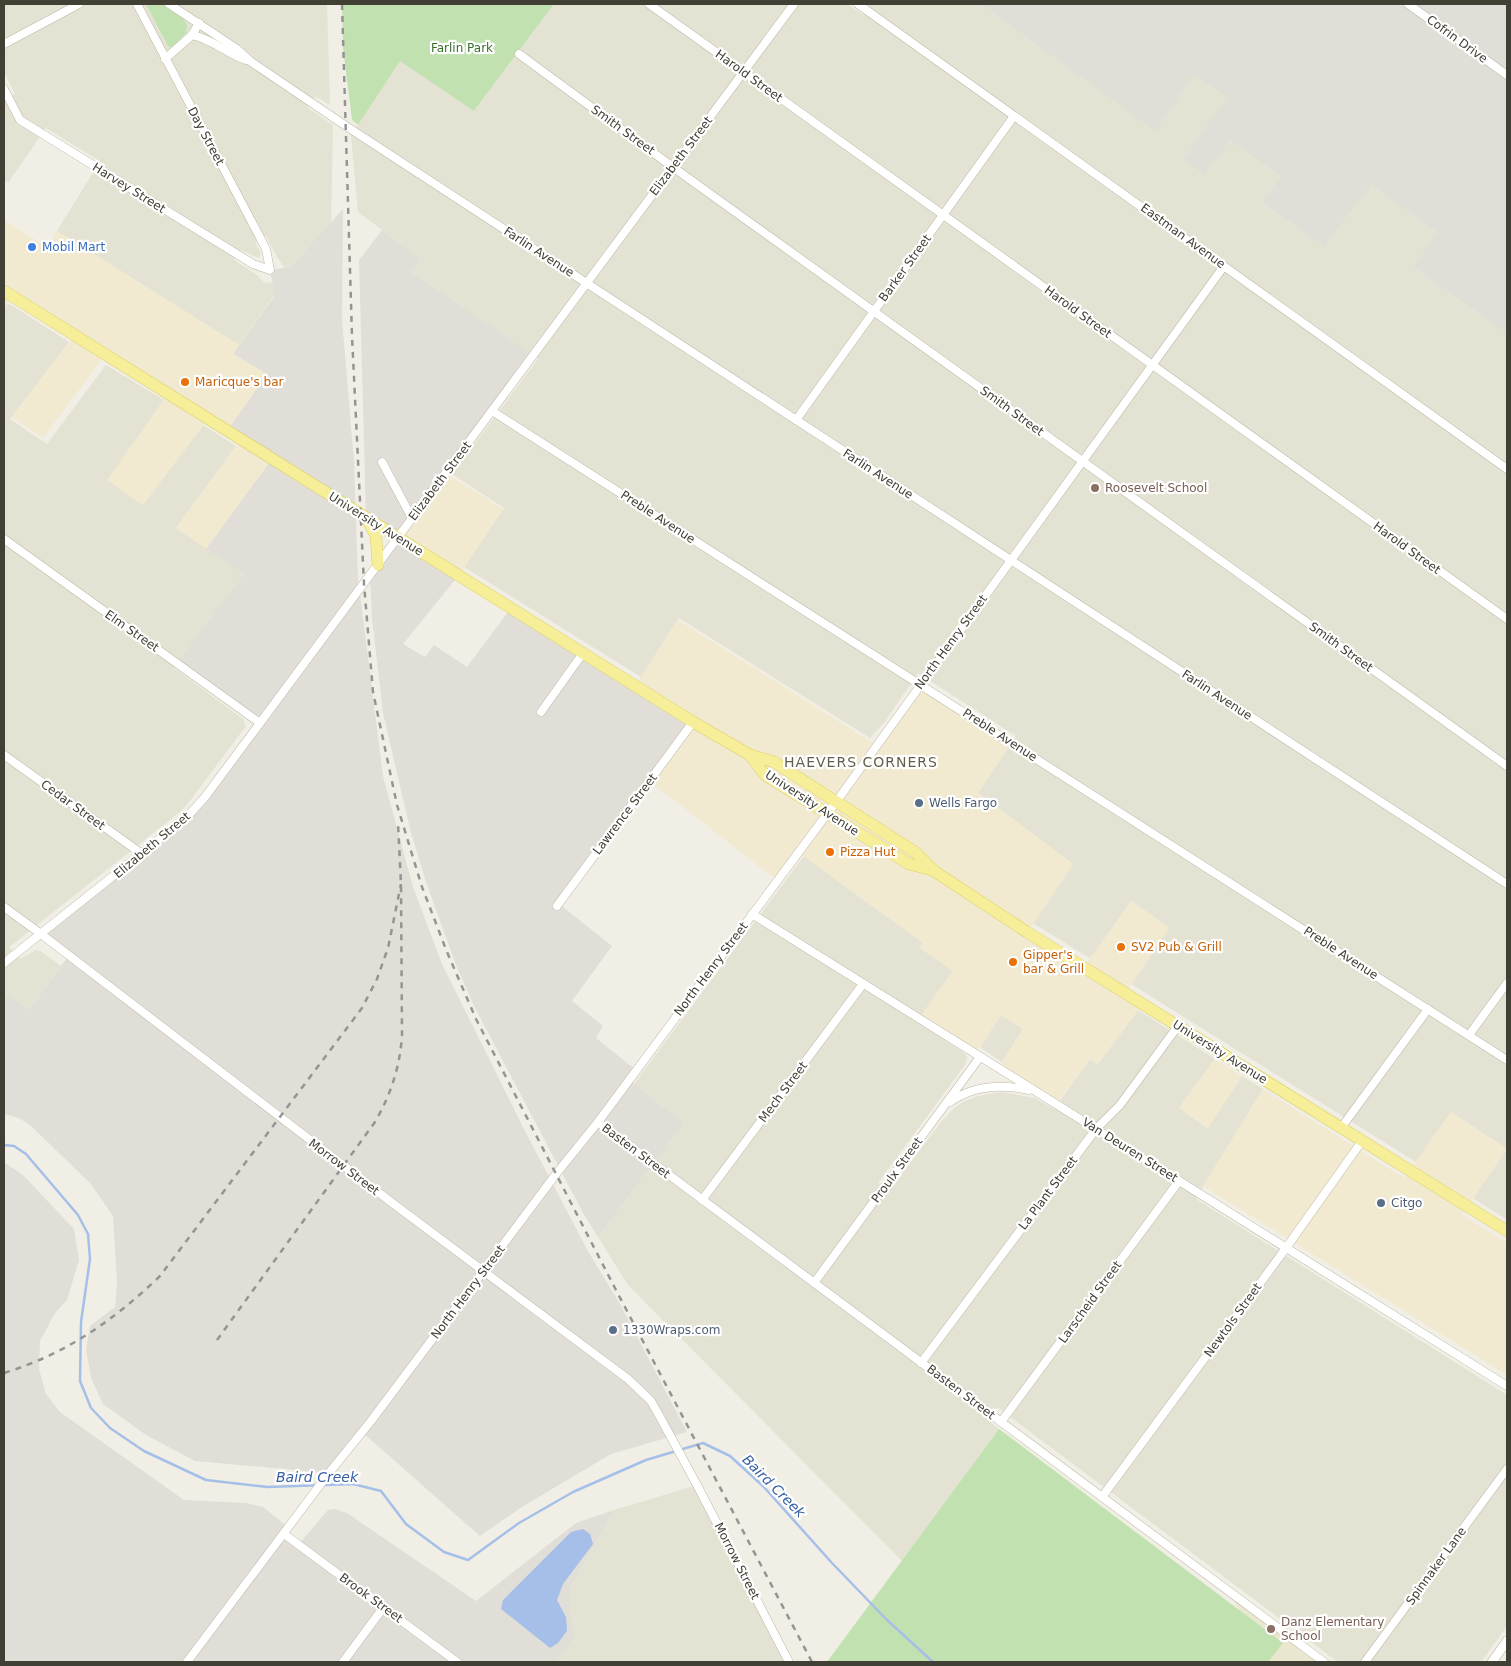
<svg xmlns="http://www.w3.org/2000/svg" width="1511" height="1666" font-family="'DejaVu Sans',sans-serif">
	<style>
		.residential { fill: #e4e2d3 }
		.commercial { fill: #f1ead1 }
		.industrial { fill: #e0ded6 }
		.education { fill: #e9e7cf }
		.green { fill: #c1e2b0 }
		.water { fill: #a5bfe9 }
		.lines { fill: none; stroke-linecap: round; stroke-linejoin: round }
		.stream { stroke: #a5bfe9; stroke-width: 2.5 }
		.minor-casing { stroke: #bbb9a8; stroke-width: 9 }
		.tertiary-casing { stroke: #bbb9a8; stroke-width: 10 }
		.primary-casing { stroke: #d9ce6a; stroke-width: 12 }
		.minor { stroke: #fff; stroke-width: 8 }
		.tertiary { stroke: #fff; stroke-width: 9 }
		.primary { stroke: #f6ee99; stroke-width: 11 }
		.rail { stroke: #949494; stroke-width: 2.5; stroke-dasharray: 6 6; stroke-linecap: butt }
		.shop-dot { fill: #3f7fe0; stroke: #fff; stroke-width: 2 }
		.food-dot { fill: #e8710a; stroke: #fff; stroke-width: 2 }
		.education-dot { fill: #8d6e63; stroke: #fff; stroke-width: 2 }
		.service-dot { fill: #5c6f8a; stroke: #fff; stroke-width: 2 }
		.labels { text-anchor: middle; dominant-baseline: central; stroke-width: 4.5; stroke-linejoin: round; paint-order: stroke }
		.street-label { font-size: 12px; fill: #424035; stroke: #fff }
		.park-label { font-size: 12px; fill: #396f2d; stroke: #fff }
		.shop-label { font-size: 12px; fill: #366cbe; stroke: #fff; text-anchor: start }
		.food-label { font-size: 12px; fill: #c56008; stroke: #fff; text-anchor: start }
		.education-label { font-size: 12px; fill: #785e54; stroke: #fff; text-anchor: start }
		.service-label { font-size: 12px; fill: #4e5e75; stroke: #fff; text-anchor: start }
		.neighbourhood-label { font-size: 14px; letter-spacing: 1px; fill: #64604d; stroke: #fff }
		.water-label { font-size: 14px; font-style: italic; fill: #3860a5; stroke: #fff }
	</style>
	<rect width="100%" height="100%" fill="#f1efe5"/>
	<g class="residential">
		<path d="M4,4h323l3,101 -15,-9 -7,12 25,17 -2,97 -41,45 -5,1 -8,-11 -11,-21 -11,6 6,12 -2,4 -18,-8 -7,10 23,15 7,7 9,1 2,11 -36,51 -182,-114 43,-70 -54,-33 -38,55 -4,-3v-80l11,-6 -11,-22z"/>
		<path d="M554,4h293l16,11 8,-11h110l174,126 39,-56 34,23 -45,63 21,15 26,-36 51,37 -19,26 62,45 47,-64 66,49 -24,35 94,67v886l-34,-22 34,-49 -56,-37 -35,50 -285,-178 38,-56 -38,-27 -40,58 -58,-36 40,-59 -95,-71 38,-57 -98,-63 -34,50 -14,15 -191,-120 -38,59 -177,-110 40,-59 -52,-34 86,-115 -127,-87 9,-14 -62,-46 -7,-76 48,-76 76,50z"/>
		<path d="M8,303l61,39 -59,77 37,25 59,-79 58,35 -56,80 35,25 60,-80 33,21 -60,82 68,46 -70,94 69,51 3,7 -57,76 -9,10 -171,135 11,12 16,-9 6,2 19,14 -33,45 -24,-18v-685z"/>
		<path d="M804,856l119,87 -3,5 33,23 -36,51 44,29 5,4 1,4 -2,6 -87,118 11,8 52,-69 12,-13 10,-7 15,-6 24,-4 33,6 19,11 36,-50 8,5 40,-54 77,49 -36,49 28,20 35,-52 21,13 -67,110 311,196v231l-26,36h-143l-341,-255 -10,12 12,10 -97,132 -274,-276 -30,-48 86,-114 -50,-39z"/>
		<path d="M1001,1015l22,14 -21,33 -22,-15z"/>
		<path d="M697,1485l92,177h-233l18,-24 -5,-48 45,-80z"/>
	</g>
	<g class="commercial">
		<path d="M4,220l43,27 10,-16 182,114 -6,9 34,20 -40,57 -19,-12 -65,86 -36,-25 61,-86 -63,-39 -62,83 -31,-21 62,-82 -62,-38 -8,11z"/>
		<path d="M241,440l31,19 -66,90 -30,-21z"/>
		<path d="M446,473l57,36 -44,66 -61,-37z"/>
		<path d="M678,620l198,125 44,-61 91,59 -33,50 95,71 -45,68 56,35 47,-66 38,27 -43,65 17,11 -45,60 -8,-5 -34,45 -51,-32 -3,-10 21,-33 -22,-14 -26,39 -56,-36 34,-47 -34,-24 4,-4 -125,-91 -21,28 -128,-99 -14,-95z"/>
		<path d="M1215,1059l27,17 -34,52 -29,-20z"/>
		<path d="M1263,1089l141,89 47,-66 56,37 -45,66 45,28v132l-304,-189z"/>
	</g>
	<g class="industrial">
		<path d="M981,4h526v330l-94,-67 24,-35 -66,-48 -47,63 -62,-45 19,-26 -51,-36 -26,35 -21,-15 44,-63 -33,-22 -39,56z"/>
		<path d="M343,209l-1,110 12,143 4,116 25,198 30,111 29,77 83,167 64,122 31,51 67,128 -76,22 -89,53 -42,29 -118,-104 -33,41 -134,-12 -49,-26 -43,-31 -12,-26 -5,-28 4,-24 25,-19 2,-23 -4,-68 -22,-32 -60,-58 -12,-8 -15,-4v-121l25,17 40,-55 -28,-21 146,-117 73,-94 -83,-60 67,-89 -38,-25 66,-90 -45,-28 40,-57 -34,-20 42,-59 -5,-25 20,-3z"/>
		<path d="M382,230l38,28 -9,14 122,83 -135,182 61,38 -56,69 22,13 9,-12 33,22 44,-59 182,114 -135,181 54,43 -40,55 31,25 -7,12 40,32 -7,10 55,43 -86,114 -15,-24 -109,-207 -18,-41 -30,-83 -15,-49 -28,-120 -11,-94 -2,-43 28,-38 -32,-20 -7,-258z"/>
		<path d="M4,1162l19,13 51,54 5,31 -12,40 -12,13 -15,28 -1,28 7,25 14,18 124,88 62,3 17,4 26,21 -5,6 14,11 30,-35 7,-1 12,4 129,88 100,-78 38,-13 -45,80 5,48 -18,24h-552z"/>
	</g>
	<path class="education" d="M1228,1591l96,71h-56l14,-19 -40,-29z"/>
	<g class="green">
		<path d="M146,4h17l19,12 5,9 -1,8 -14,15 -4,-2z"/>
		<path d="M342,4h212l-80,107 -74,-50 -42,64 -6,-5 -9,-72z"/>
		<path d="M999,1429l284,214 -15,19h-441z"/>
	</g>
	<path class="water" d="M583,1529l7,5 3,10 -30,40 -6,16 9,17 1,14 -9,12 -8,5 -49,-39 2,-9 68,-68z"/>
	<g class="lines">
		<path class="stream" d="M4,1145l10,1 12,8 52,61 10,19 2,25 -9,63 -1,59 11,27 19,20 34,23 62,29 62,7 85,-3 28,7 25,33 38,28 24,8 51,-37 54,-31 73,-32 57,-17 27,13 33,30 69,77 55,57 46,42"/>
		<defs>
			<g id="minor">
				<path d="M169,4l68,45 13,12 96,65 1161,758"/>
				<path d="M649,4l858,615"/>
				<path d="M858,4l649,465"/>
				<path d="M1408,4l99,71"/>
				<path d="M192,35c20,4 34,18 54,25"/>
				<path d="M4,44l75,-40"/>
				<path d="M519,54l162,119 826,593"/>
				<path d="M165,59l27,-24 7,-12"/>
				<path d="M4,89l16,31 233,144 17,6 -4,-21 -129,-245"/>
				<path d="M492,411l1015,649"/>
				<path d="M796,420l218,-304"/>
				<path d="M382,462l30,56"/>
				<path d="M4,539l256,184"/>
				<path d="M541,712l42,-59"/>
				<path d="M4,755l138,99"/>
				<path d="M557,906l136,-184"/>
				<path d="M4,907l37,27 354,271 233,174 23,22 9,16 37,68 92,177"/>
				<path d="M752,914l755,472"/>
				<path d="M4,963l183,-146 18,-20 589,-793"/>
				<path d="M1469,1035l38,-52"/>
				<path d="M950,1102c24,-17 51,-18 79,-12"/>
				<path d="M598,1122l726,540"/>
				<path d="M1341,1128l87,-119"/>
				<path d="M702,1200l161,-216"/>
				<path d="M814,1283l166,-226"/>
				<path d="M921,1363l175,-234 24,-24 58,-79"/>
				<path d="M1001,1422l178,-241"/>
				<path d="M1102,1497l184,-249 76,-107"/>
				<path d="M284,1534l173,128"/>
				<path d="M187,1662l142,-189 42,-52 185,-247 42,-52 238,-320 388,-536"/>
				<path d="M343,1662l40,-54"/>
				<path d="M1365,1662l142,-193"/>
			</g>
			<path id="tertiary" d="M1492,1662l15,-21"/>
			<g id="primary">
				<path d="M4,291l689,431 57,33 24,7 141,90 19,19 93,61 480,299"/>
				<path d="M367,519l9,17 2,29"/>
				<path d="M750,755l15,20 144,89 23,6"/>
			</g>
		</defs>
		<use href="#minor" class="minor-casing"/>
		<use href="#tertiary" class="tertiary-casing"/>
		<use href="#primary" class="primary-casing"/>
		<use href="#minor" class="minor"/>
		<use href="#tertiary" class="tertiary"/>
		<use href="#primary" class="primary"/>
		<g class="rail">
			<path d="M342,4l10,332 12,248 9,108 24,113 25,82 25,65 29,67 141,273 195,370"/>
			<path d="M217,1340l158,-218c16,-28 25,-55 27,-87l-1,-151 -3,-62"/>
			<path d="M4,1373c62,-19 109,-52 156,-97l202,-268 15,-29 11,-31 13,-64"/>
		</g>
	</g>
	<circle class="shop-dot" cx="32" cy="247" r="5"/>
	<g class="food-dot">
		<circle cx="185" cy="382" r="5"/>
		<circle cx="830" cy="852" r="5"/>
		<circle cx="1121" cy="947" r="5"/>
		<circle cx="1013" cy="962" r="5"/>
	</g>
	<g class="education-dot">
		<circle cx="1095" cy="488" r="5"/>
		<circle cx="1271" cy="1629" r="5"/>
	</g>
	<g class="service-dot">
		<circle cx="919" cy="803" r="5"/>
		<circle cx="1381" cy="1203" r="5"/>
		<circle cx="613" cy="1330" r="5"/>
	</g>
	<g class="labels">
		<g class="street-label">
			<text transform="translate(1457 39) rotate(36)">Cofrin Drive</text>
			<text transform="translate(749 76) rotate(36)">Harold Street</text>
			<text transform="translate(623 130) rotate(36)">Smith Street</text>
			<text transform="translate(206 136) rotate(62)">Day Street</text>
			<text transform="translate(681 156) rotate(-53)">Elizabeth Street</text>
			<text transform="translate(129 188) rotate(32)">Harvey Street</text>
			<text transform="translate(1183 236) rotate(36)">Eastman Avenue</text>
			<text transform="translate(539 252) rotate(33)">Farlin Avenue</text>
			<text transform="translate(905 268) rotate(-54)">Barker Street</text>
			<text transform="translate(1078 312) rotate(36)">Harold Street</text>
			<text transform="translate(1012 411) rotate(36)">Smith Street</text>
			<text transform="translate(878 474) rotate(33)">Farlin Avenue</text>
			<text transform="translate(440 481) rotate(-53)">Elizabeth Street</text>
			<text transform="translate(658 517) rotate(33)">Preble Avenue</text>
			<text transform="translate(376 524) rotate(32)">University Avenue</text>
			<text transform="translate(1407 548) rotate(36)">Harold Street</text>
			<text transform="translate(132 631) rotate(35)">Elm Street</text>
			<text transform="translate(951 642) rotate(-54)">North Henry Street</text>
			<text transform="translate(1341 647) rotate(36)">Smith Street</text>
			<text transform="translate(1217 695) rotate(33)">Farlin Avenue</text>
			<text transform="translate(1000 735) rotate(33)">Preble Avenue</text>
			<text transform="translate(812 803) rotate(33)">University Avenue</text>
			<text transform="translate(73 805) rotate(36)">Cedar Street</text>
			<text transform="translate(625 814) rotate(-53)">Lawrence Street</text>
			<text transform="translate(152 845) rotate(-40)">Elizabeth Street</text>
			<text transform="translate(1341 953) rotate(33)">Preble Avenue</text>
			<text transform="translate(711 969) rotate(-53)">North Henry Street</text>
			<text transform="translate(1220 1052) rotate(32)">University Avenue</text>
			<text transform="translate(783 1092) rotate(-53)">Mech Street</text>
			<text transform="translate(1130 1150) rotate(32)">Van Deuren Street</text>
			<text transform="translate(636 1151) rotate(37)">Basten Street</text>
			<text transform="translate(344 1167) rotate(37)">Morrow Street</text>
			<text transform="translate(897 1170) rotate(-54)">Proulx Street</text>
			<text transform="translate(1048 1193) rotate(-53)">La Plant Street</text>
			<text transform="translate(468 1292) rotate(-53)">North Henry Street</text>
			<text transform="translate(1090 1302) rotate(-54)">Larscheid Street</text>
			<text transform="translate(1233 1320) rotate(-54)">Newtols Street</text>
			<text transform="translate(961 1392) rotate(37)">Basten Street</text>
			<text transform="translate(737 1561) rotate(63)">Morrow Street</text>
			<text transform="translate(1436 1566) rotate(-54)">Spinnaker Lane</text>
			<text transform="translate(371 1598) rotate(36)">Brook Street</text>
		</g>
		<g class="park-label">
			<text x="462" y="48">Farlin Park</text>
		</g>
		<g class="shop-label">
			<text x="42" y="247">Mobil Mart</text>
		</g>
		<g class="food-label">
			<text x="195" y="382">Maricque's bar</text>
			<text x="840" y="852">Pizza Hut</text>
			<text x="1131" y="947">SV2 Pub &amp; Grill</text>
			<text x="1023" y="955">Gipper's<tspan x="1023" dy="14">bar &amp; Grill</tspan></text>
		</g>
		<g class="education-label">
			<text x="1105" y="488">Roosevelt School</text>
			<text x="1281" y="1622">Danz Elementary<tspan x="1281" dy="14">School</tspan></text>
		</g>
		<g class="service-label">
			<text x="929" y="803">Wells Fargo</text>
			<text x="1391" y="1203">Citgo</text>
			<text x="623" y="1330">1330Wraps.com</text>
		</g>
		<g class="neighbourhood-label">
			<text x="861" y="762">HAEVERS CORNERS</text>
		</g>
		<g class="water-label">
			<text x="317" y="1477">Baird Creek</text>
			<text transform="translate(774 1486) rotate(45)">Baird Creek</text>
		</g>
	</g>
	<rect width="1511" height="1666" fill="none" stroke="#424035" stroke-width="10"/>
</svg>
